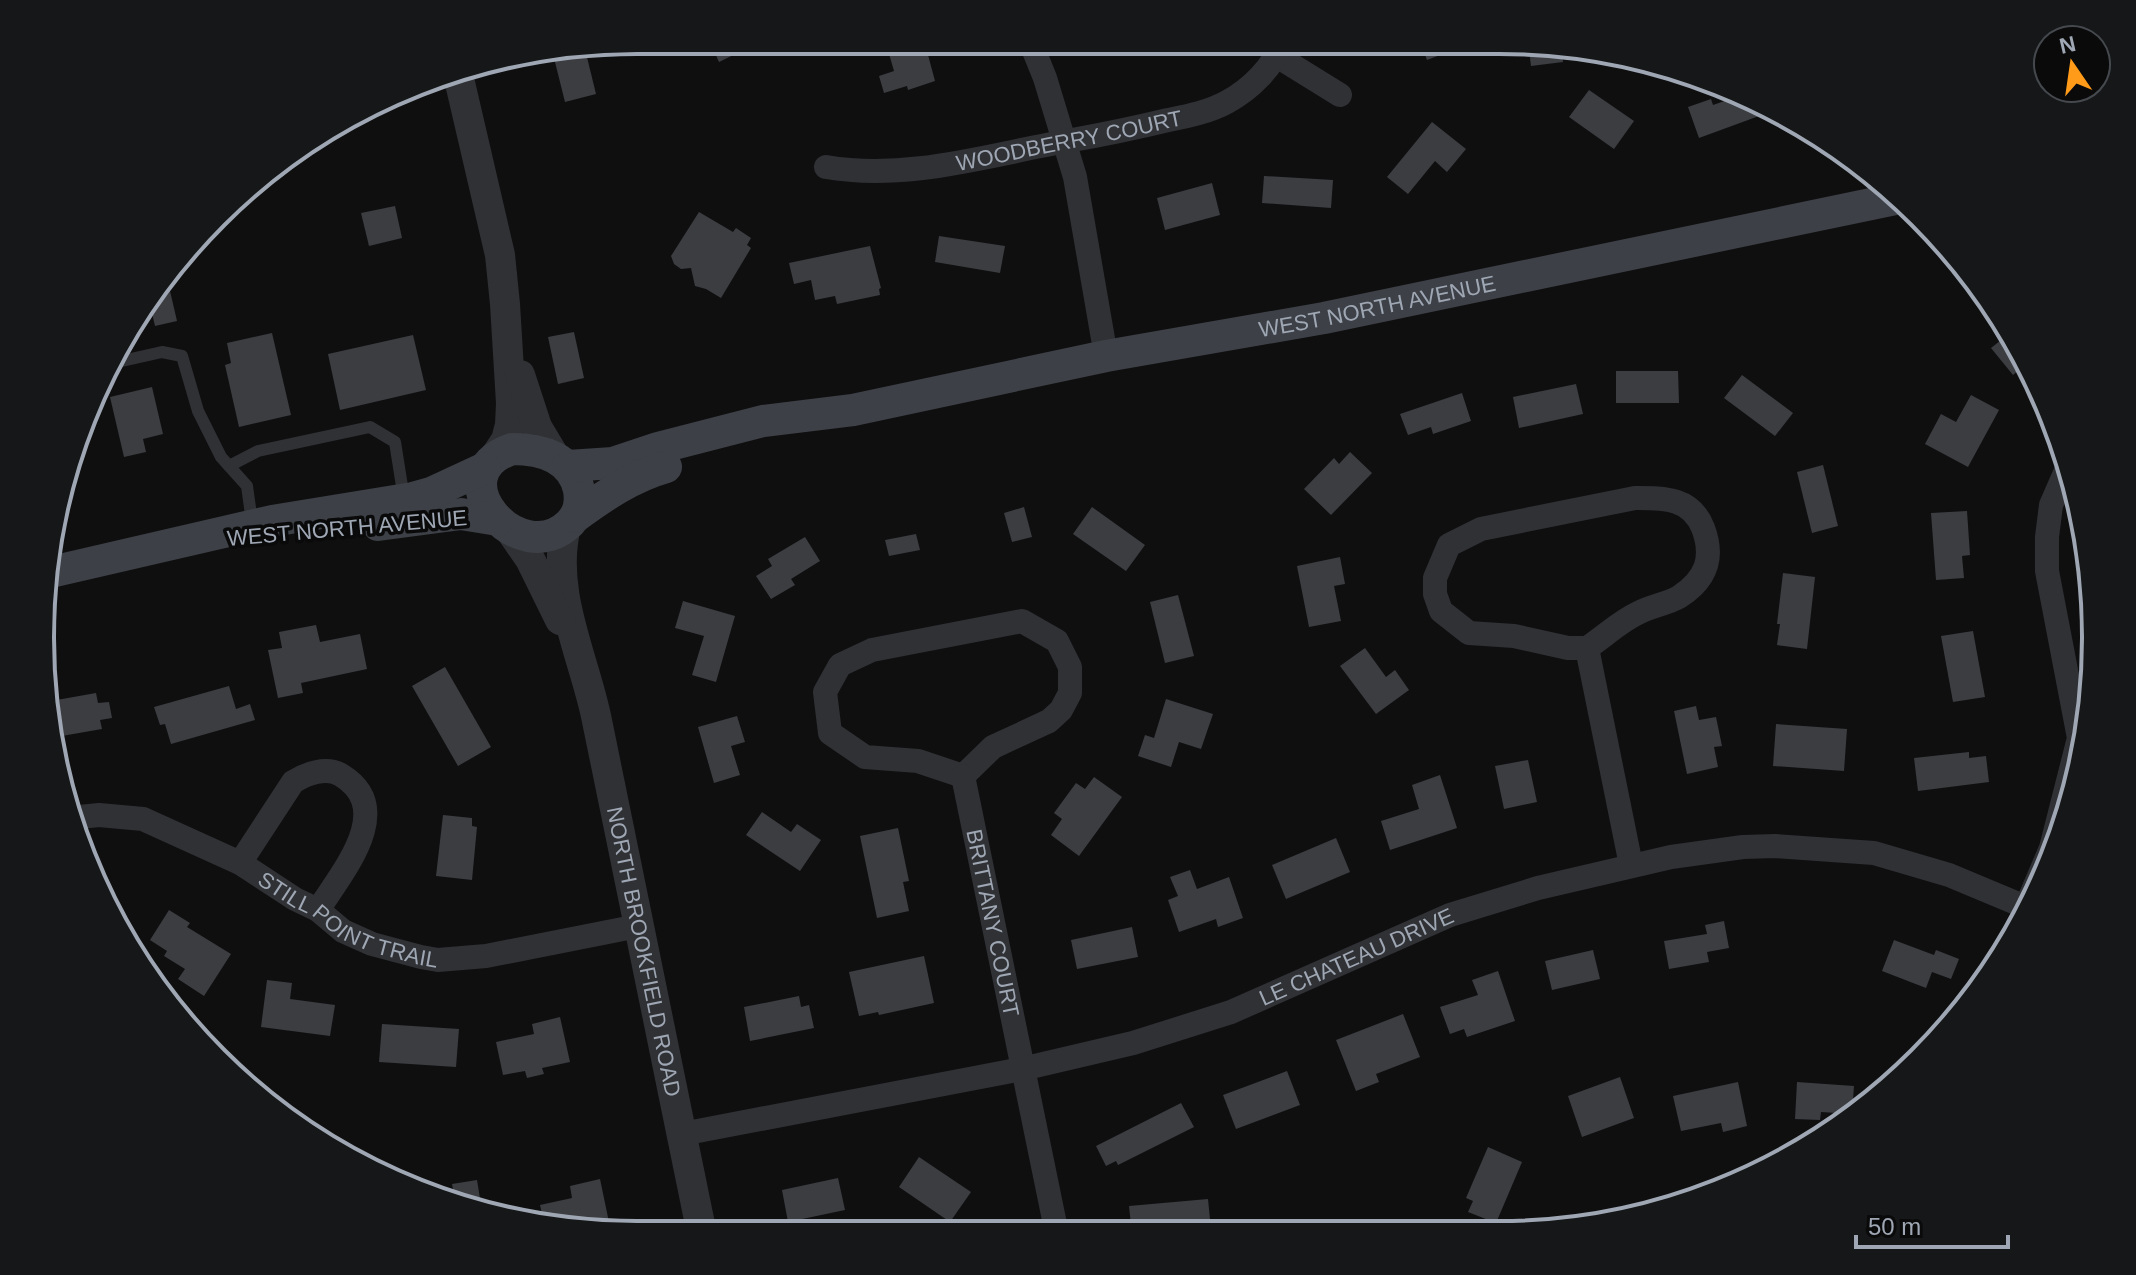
<svg xmlns="http://www.w3.org/2000/svg" width="2136" height="1275" font-family="Helvetica,sans-serif">
	<style>
		.building { fill: #3b3d41 }
		.lines { fill: none; stroke-linecap: round; stroke-linejoin: round }
		.service { stroke: #303135; stroke-width: 12 }
		.minor { stroke: #303135; stroke-width: 24 }
		.tertiary { stroke: #303135; stroke-width: 30 }
		.secondary { stroke: #3d4046; stroke-width: 32 }
		.labels { text-anchor: middle; dominant-baseline: central; stroke-width: 7; stroke-linejoin: round; paint-order: stroke }
		.street-label { font-size: 22px; fill: #9ea7b3; stroke: #0a0a0b }
		.rim { fill: none; stroke: #9ea7b3; stroke-width: 4 }
	</style>
	<rect width="100%" height="100%" fill="#0f0f10"/>
	<g class="building">
		<path d="M709,40h55l-45,22z"/>
		<path d="M885,40h39l11,41 -27,9 -1,-4 -23,7 -5,-17 15,-5z"/>
		<path d="M1420,41h53l1,1 -47,18z"/>
		<path d="M1528,41l33,5 2,16 -32,4z"/>
		<path d="M585,49l11,45 -31,8 -12,-48z"/>
		<path d="M1589,90l45,31 -20,28 -45,-32z"/>
		<path d="M1739,96l15,7 5,13 -60,22 -11,-31 23,-8 2,6z"/>
		<path d="M1432,122l34,27 -19,23 -12,-11 -27,33 -21,-17z"/>
		<path d="M1264,176l69,4 -2,28 -69,-5z"/>
		<path d="M1212,183l8,32 -55,15 -8,-32z"/>
		<path d="M395,206l7,32 -33,8 -8,-33z"/>
		<path d="M699,212l34,20 3,-4 15,10 -4,7 4,3 -30,50 -15,-9 -11,-3 -4,-18 -10,1 -7,-5 -3,-8z"/>
		<path d="M939,236l66,10 -5,27 -65,-11z"/>
		<path d="M870,246l11,42 -2,1 1,6 -43,9 -2,-8 -20,4 -4,-20 -17,4 -5,-21z"/>
		<path d="M167,278l10,43 -22,5 -4,-17 -13,3z"/>
		<path d="M574,332l10,46 -26,6 -10,-47z"/>
		<path d="M272,333l19,82 -52,12 -14,-62 6,-2 -4,-20z"/>
		<path d="M2010,333l16,31 -13,11 -22,-27z"/>
		<path d="M413,335l13,55 -86,20 -12,-56z"/>
		<path d="M1616,371h62l1,32h-63z"/>
		<path d="M1742,375l51,38 -18,23 -51,-38z"/>
		<path d="M1576,384l7,30 -64,14 -6,-31z"/>
		<path d="M152,387l11,47 -20,5 3,13 -22,5 -14,-60z"/>
		<path d="M1462,393l9,28 -38,13 -2,-7 -23,8 -8,-21z"/>
		<path d="M1971,395l28,15 -31,57 -43,-23 16,-30 15,8z"/>
		<path d="M1350,452l22,21 -41,42 -27,-26 30,-31 5,6z"/>
		<path d="M1823,465l15,61 -26,7 -15,-61z"/>
		<path d="M1024,507l8,30 -20,5 -8,-29z"/>
		<path d="M1092,507l53,38 -19,26 -53,-37z"/>
		<path d="M1967,511l3,44 -8,1 2,22 -28,2 -5,-67z"/>
		<path d="M916,534l4,16 -31,6 -4,-16z"/>
		<path d="M805,537l15,24 -29,18 4,6 -24,14 -15,-23 16,-10 -4,-7z"/>
		<path d="M1340,557l5,27 -11,2 7,35 -32,6 -12,-61z"/>
		<path d="M1783,573l32,4 -8,72 -30,-4 3,-21h-3z"/>
		<path d="M1178,595l16,61 -29,7 -15,-61z"/>
		<path d="M683,601l52,15 -19,66 -24,-7 12,-39 -29,-8z"/>
		<path d="M316,625l4,17 40,-8 7,35 -66,14 2,10 -25,5 -10,-48 14,-2 -3,-16z"/>
		<path d="M1973,631l12,66 -32,5 -12,-66z"/>
		<path d="M1365,648l21,29 9,-7 14,20 -33,24 -36,-48z"/>
		<path d="M445,667l46,80 -33,19 -46,-80z"/>
		<path d="M229,686l7,23 14,-5 5,16 -84,24 -6,-20 -5,1 -6,-18z"/>
		<path d="M96,693l2,10 11,-1 3,16 -12,2 2,9 -46,8 -5,-36z"/>
		<path d="M1166,699l47,15 -12,35 -22,-7 -8,25 -33,-11 7,-21 9,3z"/>
		<path d="M1696,706l3,14 17,-3 6,29 -8,1 4,20 -31,7 -13,-63z"/>
		<path d="M737,716l8,26 -14,4 9,29 -26,8 -16,-56z"/>
		<path d="M1776,724l71,5 -3,42 -71,-5z"/>
		<path d="M1969,752v6l17,-2 3,26 -71,9 -4,-33z"/>
		<path d="M1528,760l9,42 -33,7 -9,-43z"/>
		<path d="M1440,775l17,53 -67,22 -9,-29 38,-12 -7,-24z"/>
		<path d="M1094,777l28,20 -43,59 -28,-21 11,-16 -8,-6 22,-30 9,6z"/>
		<path d="M762,812l29,20 6,-8 24,16 -21,31 -54,-36z"/>
		<path d="M443,815l29,3v8l5,1 -5,53 -36,-4z"/>
		<path d="M898,828l11,53 -6,1 6,29 -32,7 -17,-82z"/>
		<path d="M1336,838l14,34 -64,27 -14,-34z"/>
		<path d="M1190,870l7,19 32,-12 14,41 -25,9 -2,-8 -37,13 -11,-32 10,-4 -8,-19z"/>
		<path d="M169,910l21,13 -3,4 44,27 -27,42 -26,-17 7,-10 -21,-13 3,-5 -17,-11z"/>
		<path d="M1724,921l5,27 -22,4 2,10 -40,7 -5,-28 43,-7 -2,-9z"/>
		<path d="M1132,927l6,30 -61,12 -6,-29z"/>
		<path d="M1894,940l40,15 2,-5 23,9 -8,20 -19,-7 -6,16 -44,-17z"/>
		<path d="M1593,950l7,29 -48,11 -7,-29z"/>
		<path d="M924,956l10,47 -55,12 -1,-3 -19,4 -10,-44z"/>
		<path d="M1498,971l17,50 -48,16 -3,-8 -14,5 -10,-27 38,-12 -6,-15z"/>
		<path d="M267,980l25,3 -2,16 45,6 -5,31 -69,-9z"/>
		<path d="M799,996l2,11 8,-2 5,23 -64,13 -6,-34z"/>
		<path d="M1403,1014l17,43 -44,17 3,8 -23,9 -20,-51z"/>
		<path d="M560,1017l10,45 -28,6 2,6 -17,4 -2,-7 -22,4 -7,-33 38,-8 -2,-10z"/>
		<path d="M382,1024l77,5 -3,38 -77,-5z"/>
		<path d="M1287,1071l13,34 -64,24 -13,-34z"/>
		<path d="M1620,1077l14,41 -52,19 -14,-41z"/>
		<path d="M1738,1082l9,44 -24,6 -2,-9 -40,8 -8,-35z"/>
		<path d="M1797,1082l57,4 -2,28 -31,-2 -1,8 -25,-1z"/>
		<path d="M1181,1103l13,24 -76,38 -2,-4 -10,5 -10,-20z"/>
		<path d="M1488,1147l34,15 -26,61 -28,-11 5,-11 -7,-3z"/>
		<path d="M919,1157l52,35 -21,30 -51,-35z"/>
		<path d="M838,1178l7,32 -57,12 -6,-32z"/>
		<path d="M600,1179l10,48 -22,5 -44,-9 -4,-18 32,-7 -2,-12z"/>
		<path d="M477,1180l5,31 -26,-6 -4,-21z"/>
		<path d="M1208,1199l3,30 -14,1 1,4h-66l-3,-28z"/>
	</g>
	<g class="lines">
		<g class="service">
			<path d="M113,363l49,-11 20,4 16,55 23,46 26,29 5,36"/>
			<path d="M229,466l29,-15 112,-24 25,15 9,57"/>
		</g>
		<g class="minor">
			<path d="M1030,41l15,37 30,99 31,179"/>
			<path d="M1277,56l63,39"/>
			<path id="s1" d="M826,167c81,14 162,-12 241,-26 34,-6 68,-13 101,-21 20,-4 41,-8 59,-18 24,-13 46,-35 56,-61"/>
			<path d="M1635,498c28,0 56,-1 68,30 11,29 4,51 -24,69 -12,7 -28,9 -41,16 -19,9 -33,23 -51,35h-19l-54,-12 -45,-3 -28,-22 -6,-17v-16l14,-33 32,-16z"/>
			<path d="M1022,621l35,20 13,26v26l-9,17 -12,11 -56,26 -30,29 -45,-15 -53,-4 -35,-24 -5,-41 15,-27 32,-15z"/>
			<path d="M1587,648l44,217"/>
			<path id="s2" d="M963,776l94,458"/>
			<path id="s3" d="M70,818l29,-3 44,4 97,44 55,36 23,11 25,21 29,13 49,13 17,3 48,-4 152,-30"/>
			<path d="M240,863l53,-81c13,-8 33,-16 48,-7 56,34 1,97 -23,135"/>
			<path d="M2026,907l25,-59 28,-110 -32,-167v-34l4,-32 17,-39"/>
			<path id="s4" d="M682,1134l340,-65 111,-26 98,-31 219,-97 88,-27 133,-31 72,-10 32,-1 99,7 75,22 79,33"/>
		</g>
		<g class="tertiary">
			<path d="M457,70l43,185 5,49 6,99 -1,22 -4,15 -10,15"/>
			<path d="M520,375l17,52 18,30"/>
			<path id="s5" d="M566,527c-16,63 17,128 30,189 35,173 71,345 106,518"/>
			<path d="M510,530l20,29 30,61"/>
		</g>
		<g class="secondary">
			<path d="M512,449c29,0 60,8 67,41 2,13 0,23 -9,33 -50,50 -135,-48 -58,-74z"/>
			<path id="s6" d="M568,466l45,-3 45,-15 105,-27 90,-11 253,-54 218,-38 576,-120"/>
			<path d="M575,517c29,-21 56,-40 91,-50"/>
			<path d="M378,525l83,-11 37,6"/>
			<path d="M51,572l221,-51 141,-23 18,-5 54,-25"/>
		</g>
	</g>
	<g class="labels">
		<g class="street-label">
			<text stroke="none"><textPath href="#s1" startOffset="246">WOODBERRY COURT</textPath></text>
			<text stroke="none"><textPath href="#s6" startOffset="826">WEST NORTH AVENUE</textPath></text>
			<text transform="translate(347 528) rotate(-5)">WEST NORTH AVENUE</text>
			<text stroke="none"><textPath href="#s3" startOffset="304">STILL POINT TRAIL</textPath></text>
			<text stroke="none"><textPath href="#s2" startOffset="150">BRITTANY COURT</textPath></text>
			<text stroke="none"><textPath href="#s5" startOffset="434">NORTH BROOKFIELD ROAD</textPath></text>
			<text stroke="none"><textPath href="#s4" startOffset="700">LE CHATEAU DRIVE</textPath></text>
		</g>
	</g>
	<path d="M0 0H2136V1275H0ZM637 54H1499A583 583 0 0 1 2082 637V638A583 583 0 0 1 1499 1221H637A583 583 0 0 1 54 638V637A583 583 0 0 1 637 54Z" fill="#161718" fill-rule="evenodd"/>
	<path class="rim" d="M637 54H1499A583 583 0 0 1 2082 637V638A583 583 0 0 1 1499 1221H637A583 583 0 0 1 54 638V637A583 583 0 0 1 637 54Z"/>
	<g transform="translate(2072 64) rotate(347)"><circle r="38" fill="#0a0a0b" stroke="#45494e" stroke-width="2"/>
	<path d="M0-6L14 30L0 20L-14 30Z" fill="#ff9b18"/>
	<text y="-12" font-size="22" font-weight="bold" text-anchor="middle" fill="#9ea7b3">N</text>
	</g>
	<path d="M1856 1235v12h152v-12" fill="none" stroke="#9ea7b3" stroke-width="4"/>
	<text x="1868" y="1235" font-size="24" fill="#9ea7b3" stroke="#0a0a0b" stroke-width="6" paint-order="stroke">50 m</text>
</svg>
